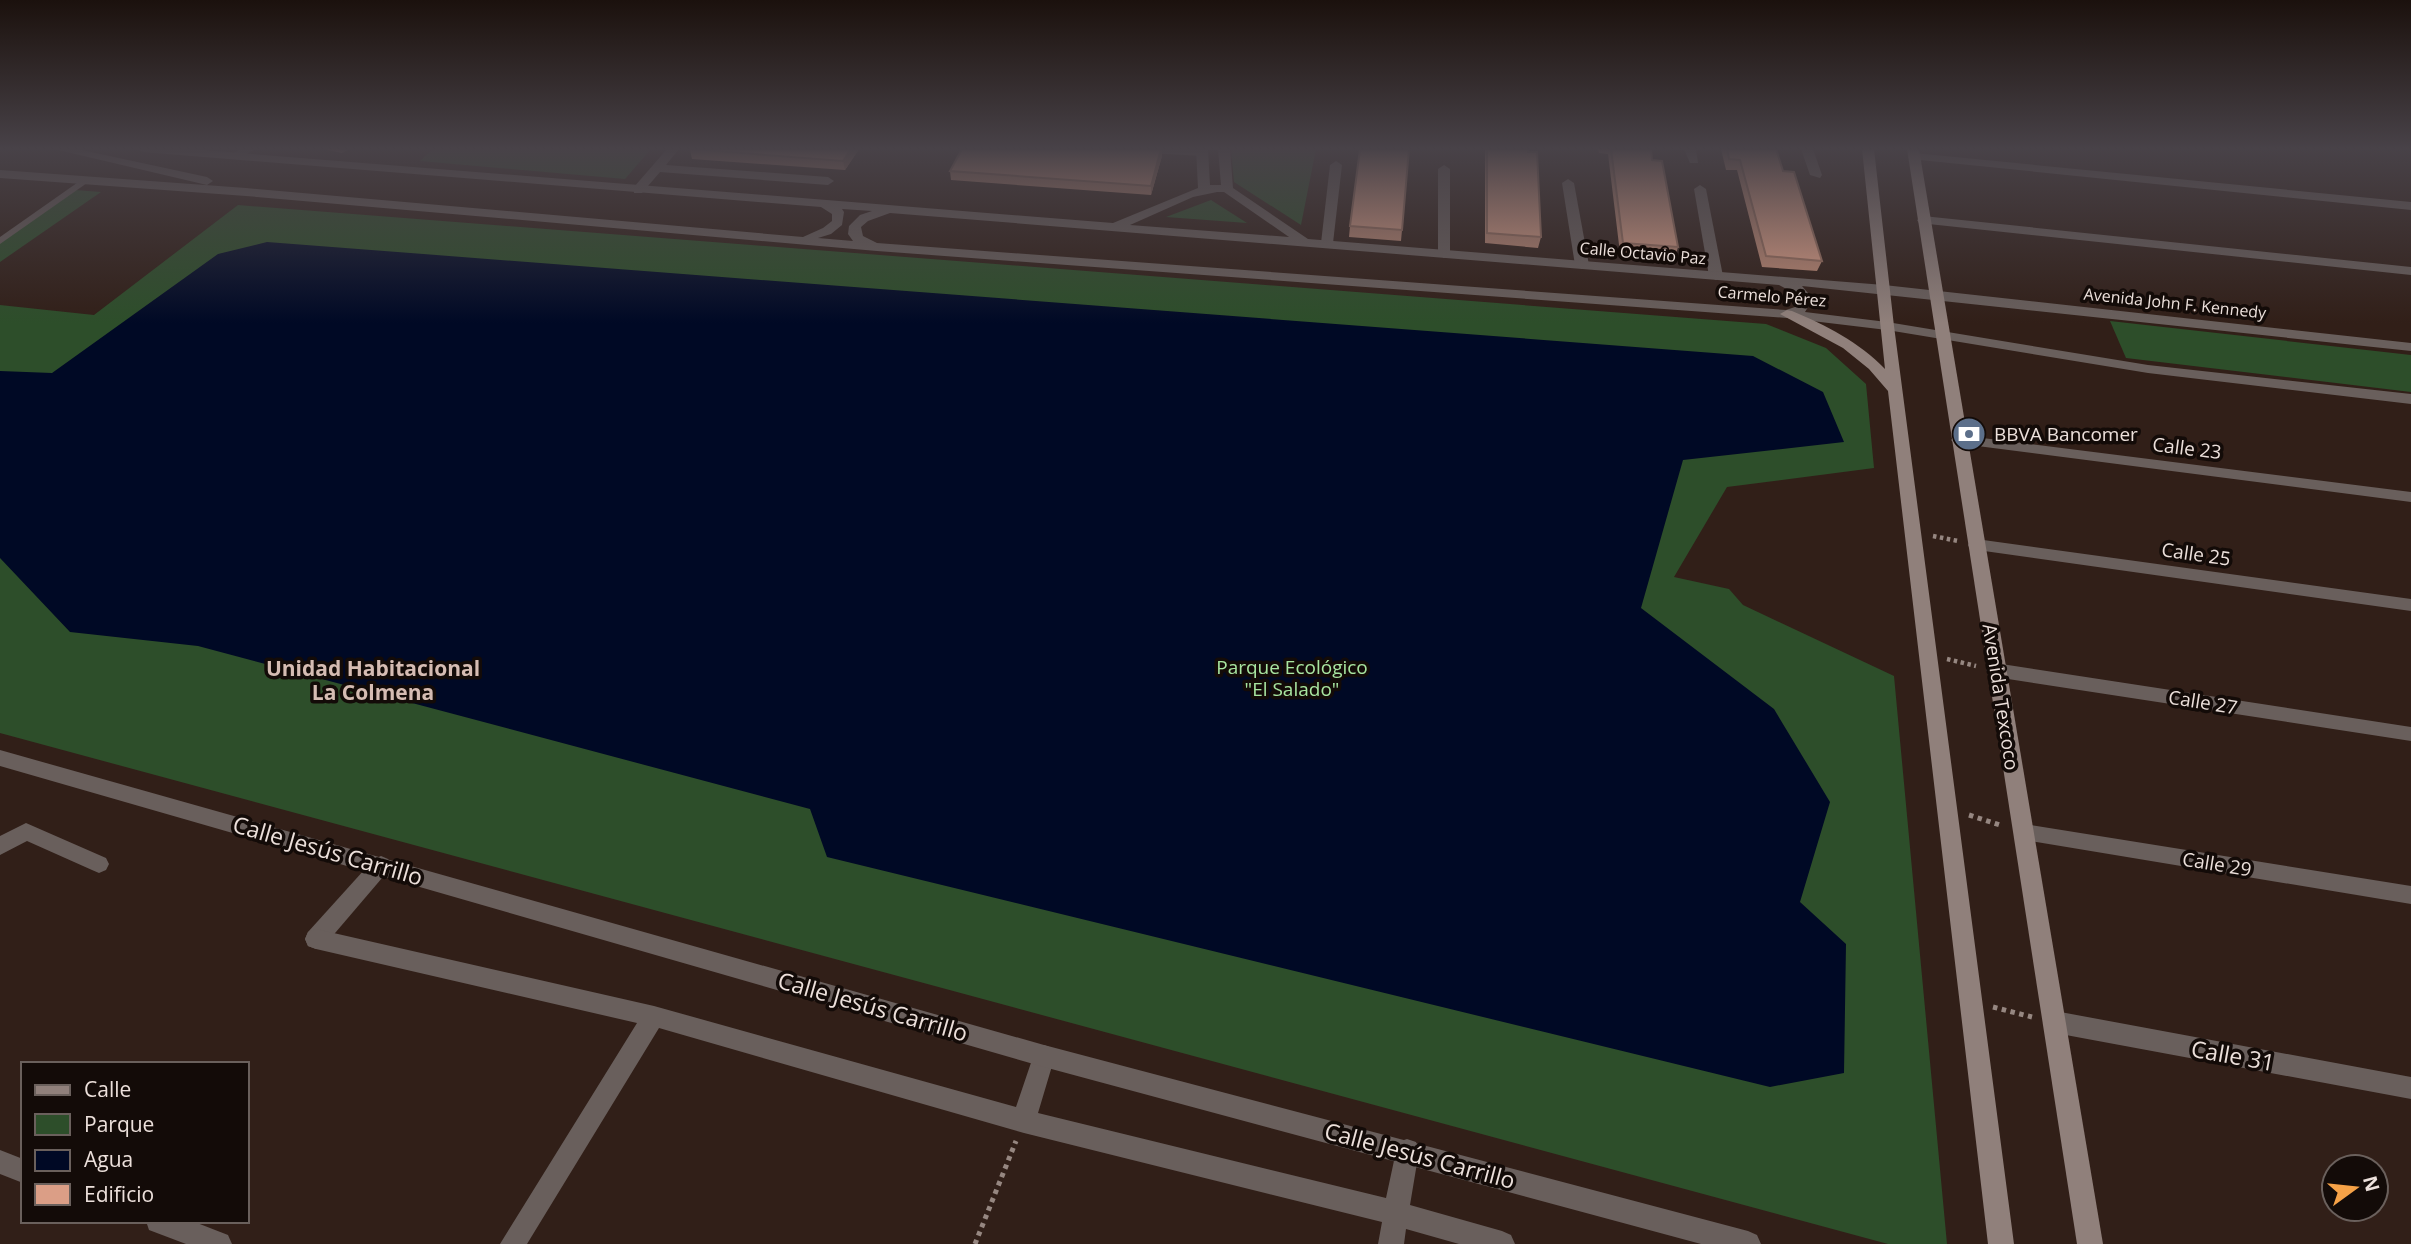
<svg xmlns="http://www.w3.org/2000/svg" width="2411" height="1244" font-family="'Open Sans',sans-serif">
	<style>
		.green { fill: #2d4e2a }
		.water { fill: #000925 }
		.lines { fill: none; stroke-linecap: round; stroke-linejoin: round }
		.path-far1 { stroke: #968781; stroke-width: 4.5; stroke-dasharray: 3.5 3.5; stroke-linecap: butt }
		.path { stroke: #968781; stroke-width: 5; stroke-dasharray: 4.5 4.5; stroke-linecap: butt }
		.service { fill: #695f5c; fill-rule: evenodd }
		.pedestrian { fill: #695f5c; fill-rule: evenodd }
		.minor { fill: #695f5c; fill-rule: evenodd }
		.tertiary { fill: #695f5c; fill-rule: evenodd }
		.secondary { fill: #90807b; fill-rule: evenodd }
		.wall { fill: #bc8873 }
		.shaded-wall { fill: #996f5e }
		.building { fill: #db9e86; stroke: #996f5e; stroke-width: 2 }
		.labels { text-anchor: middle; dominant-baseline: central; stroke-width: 7; stroke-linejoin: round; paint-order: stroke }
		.far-street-label { font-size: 16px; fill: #ece0db; stroke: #130b08 }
		.poi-label { font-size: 19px; fill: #ece0db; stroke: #130b08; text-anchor: start }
		.street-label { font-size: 19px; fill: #ece0db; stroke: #130b08 }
		.park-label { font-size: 19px; fill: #a8e5a1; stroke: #130b08 }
		.neighbourhood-label { font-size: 21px; font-weight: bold; fill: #d5bcb3; stroke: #130b08 }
		.near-street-label { font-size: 23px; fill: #ece0db; stroke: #130b08 }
	</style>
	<rect width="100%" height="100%" fill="#311f18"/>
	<g class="green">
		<path d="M433,149h218l-26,30 -205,-18z"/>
		<path d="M1231,149h85l-15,76 -67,-43z"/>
		<path d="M75,190l26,2 -101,70v-21z"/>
		<path d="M1211,200l36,23 -81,-6z"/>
		<path d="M238,205l1528,119 60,24 40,36 8,84 -147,19 -53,90 55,12 14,16 151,71 53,568h-59l-1888,-511v-428l94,10z"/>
		<path d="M2110,321l301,34v37l-285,-34z"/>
	</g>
	<path class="water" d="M267,242l1486,114 70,36 21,50 -161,18 -42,148 133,101 56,93 -30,100 46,42 -2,129 -74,14 -943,-230 -17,-48 -612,-163 -128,-14 -70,-74v-187l52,2 166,-119z"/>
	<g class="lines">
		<g class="path-far1">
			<path d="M1933,536l25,5"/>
			<path d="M1947,659l29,7"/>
		</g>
		<g class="path">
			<path d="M1969,815l31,10"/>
			<path d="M1993,1007l39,10"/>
			<path d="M975,1244l41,-103"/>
		</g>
		<path class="service" d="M84,178l4,3 -1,2 -87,61v-7z"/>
		<path class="pedestrian" d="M381,856l7,3 3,6 -3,6 -64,75 -8,3 -8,-3 -3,-7 3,-7 66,-73z"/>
		<g class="minor">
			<path d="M240,149h15l-16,10h-8v-4z"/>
			<path d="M667,149h12l-13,16 162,12 6,4 -6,4 -168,-13 -18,21h-8v-6z"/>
			<path d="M1126,149h72l10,4 -6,3 -70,-4z"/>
			<path d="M1684,149h12l2,14h-8z"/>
			<path d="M1801,149h12l9,26 -2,3 -10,-3z"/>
			<path d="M1914,153l497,49v8l-501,-51 -2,-2z"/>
			<path d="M1336,161l6,4 -9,78 -6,4 -6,-4 9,-78z"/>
			<path d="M1444,165l6,4v85l-6,4 -6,-4v-85z"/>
			<path d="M1568,179l6,4 15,82 -7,4 -7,-4 -13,-82z"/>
			<path d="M1700,185l6,4 17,87 -7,4 -7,-4 -15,-87z"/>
			<path d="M1923,216l488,51v8l-492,-52 -2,-3z"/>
			<path d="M1959,435l452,57v10l-457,-59 -3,-3 3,-3z"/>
			<path d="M1976,539l435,60v12l-441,-62 -2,-4 2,-4z"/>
			<path d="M1995,663l416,64v14l-416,-64 -6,-2 -3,-5 3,-5z"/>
			<path d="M26,823l80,35 3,6 -3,6 -7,3 -7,-3 -65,-29 -27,14v-19z"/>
			<path d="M2024,824l387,62v18l-387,-64 -7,-2 -3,-6 3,-6z"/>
			<path d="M316,929l338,77 362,101 20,-59 8,-3 8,3 3,8 -17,57 348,85 12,-56 9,-3 9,3 3,9 -9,54 92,26 9,4 4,9h-56l-53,-15 -2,15h-26l4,-22 -358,-89 -365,-105 -132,216h-27l137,-221 -321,-74 -8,-3 -3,-7 3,-7z"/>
			<path d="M2055,1011l356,66v22l-356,-66 -8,-4 -3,-7 3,-7z"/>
			<path d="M0,1150l23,9v24l-23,-9z"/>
			<path d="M146,1221h46l36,14 4,9h-46l-37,-14z"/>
		</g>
		<g class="tertiary">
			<path d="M54,149h23l130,28 6,4 -6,4z"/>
			<path d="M137,149h53l923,74 85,-35 -2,-39h12l2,36h11l-3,-36h12l3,39 75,51 576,46 527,58v8l-609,-65 11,13 -8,13 82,10 261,43 263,29v10l-263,-31 -261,-43 -100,-12 -910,-67 -631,-55 -246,-18v-8l246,18 557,49 20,-9 9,-7v-7l-11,-7 -678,-55zM1217,192h7l65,45 -159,-12 63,-28zM842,209l30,2 -12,4 -11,11 -1,8 5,7 -35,-3 13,-4 11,-9 2,-13zM890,213l889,72 15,8 5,6 -4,8 -9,3 -909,-67 -14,-7 -2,-9 7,-6z"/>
			<path d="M0,750l1044,295 704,186 9,4 4,9h-60l-657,-177 -1044,-301z"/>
		</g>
		<g class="secondary">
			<path d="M1862,149h12l20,177 120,918h-26l-100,-853 -19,-22 -26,-21 -63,-34 7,-4 5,1c34,14 67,31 93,58z"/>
			<path d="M1907,149h12l184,1095h-26z"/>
		</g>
	</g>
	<g class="wall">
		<path d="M323,149h26l-7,4z"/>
		<path d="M859,149l-14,21 -153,-11 -2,-9z"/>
		<path d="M957,149h205v7l-11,39 -200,-15 -1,-9 11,-21z"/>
		<path d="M1485,149h43l13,88 -3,11 -53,-5z"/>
		<path d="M1598,149h53l1,11 26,87 -3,11 -55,-5 -12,-99 -9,-1z"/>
		<path d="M1721,149h55l7,22 39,90 -5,10 -55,-4 -25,-97h-11z"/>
		<path d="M1350,226l52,4 -1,11 -52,-4z"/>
	</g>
	<g class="shaded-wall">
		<path d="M340,149h9l-7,4z"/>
		<path d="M851,149h8l-14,21 -2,-9z"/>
		<path d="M1161,149l1,7 -11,39v-9z"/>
	</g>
	<g class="building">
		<path d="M690,149h161l-8,12z"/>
		<path d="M962,149h199l-10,37 -201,-15z"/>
		<path d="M1360,149h49l-7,81 -52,-4z"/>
		<path d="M1487,149h41v3h9l4,85 -54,-4z"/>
		<path d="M1611,149h40l1,11 10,1 16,86 -55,-4z"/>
		<path d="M1727,149h49l7,22 11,1 28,89 -56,-5 -26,-96 -11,-1z"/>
	</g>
	<linearGradient id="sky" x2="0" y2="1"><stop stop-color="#1b110d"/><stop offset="0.46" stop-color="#484248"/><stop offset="1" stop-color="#484248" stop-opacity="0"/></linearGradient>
	<rect width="2411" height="323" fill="url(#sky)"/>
	<defs>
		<symbol id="bank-disc" viewBox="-11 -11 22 22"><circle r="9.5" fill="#5c6f8a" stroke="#130b08"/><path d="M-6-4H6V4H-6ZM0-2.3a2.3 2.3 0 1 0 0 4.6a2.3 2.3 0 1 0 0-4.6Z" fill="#fff"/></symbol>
	</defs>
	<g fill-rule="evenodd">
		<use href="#bank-disc" x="1950" y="415" width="38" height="38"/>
	</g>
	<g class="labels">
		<g class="far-street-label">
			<text transform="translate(1643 253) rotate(5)">Calle Octavio Paz</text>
			<text transform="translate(1772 296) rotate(5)">Carmelo Pérez</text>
			<text transform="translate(2175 303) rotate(6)">Avenida John F. Kennedy</text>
		</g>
		<g class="poi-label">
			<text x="1994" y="434">BBVA Bancomer</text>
		</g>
		<g class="street-label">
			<text transform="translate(2187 448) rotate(7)">Calle 23</text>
			<text transform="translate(2196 554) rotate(8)">Calle 25</text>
			<text transform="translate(2001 697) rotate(81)">Avenida Texcoco</text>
			<text transform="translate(2203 702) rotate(9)">Calle 27</text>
			<text transform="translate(2217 864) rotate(9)">Calle 29</text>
		</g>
		<g class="park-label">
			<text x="1292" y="667">Parque Ecológico<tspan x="1292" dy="22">"El Salado"</tspan></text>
		</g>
		<g class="neighbourhood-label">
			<text x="373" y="668">Unidad Habitacional<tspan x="373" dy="24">La Colmena</tspan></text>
		</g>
		<g class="near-street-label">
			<text transform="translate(328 850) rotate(16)">Calle Jesús Carrillo</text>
			<text transform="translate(873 1006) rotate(16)">Calle Jesús Carrillo</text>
			<text transform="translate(2233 1055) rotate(10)">Calle 31</text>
			<text transform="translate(1420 1155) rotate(15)">Calle Jesús Carrillo</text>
		</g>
	</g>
	<rect x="21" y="1062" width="228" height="161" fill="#130b08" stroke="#6a605c" stroke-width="2"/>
	<rect x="35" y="1085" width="35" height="10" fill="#90807b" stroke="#6a605c" stroke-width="2"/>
	<text x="84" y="1097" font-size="21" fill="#ece0db">Calle</text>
	<rect x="35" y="1114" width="35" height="21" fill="#2d4e2a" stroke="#6a605c" stroke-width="2"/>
	<text x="84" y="1132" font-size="21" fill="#ece0db">Parque</text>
	<rect x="35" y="1150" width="35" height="21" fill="#000925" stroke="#6a605c" stroke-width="2"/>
	<text x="84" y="1167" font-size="21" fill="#ece0db">Agua</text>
	<rect x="35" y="1184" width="35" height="21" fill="#db9e86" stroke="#6a605c" stroke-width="2"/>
	<text x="84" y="1202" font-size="21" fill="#ece0db">Edificio</text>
	<g transform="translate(2355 1188) rotate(75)"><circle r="33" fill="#130b08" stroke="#6a605c" stroke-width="2"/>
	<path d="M0-5L12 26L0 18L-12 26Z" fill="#f6a247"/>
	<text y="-10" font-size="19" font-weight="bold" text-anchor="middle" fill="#ece0db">N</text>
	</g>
</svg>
